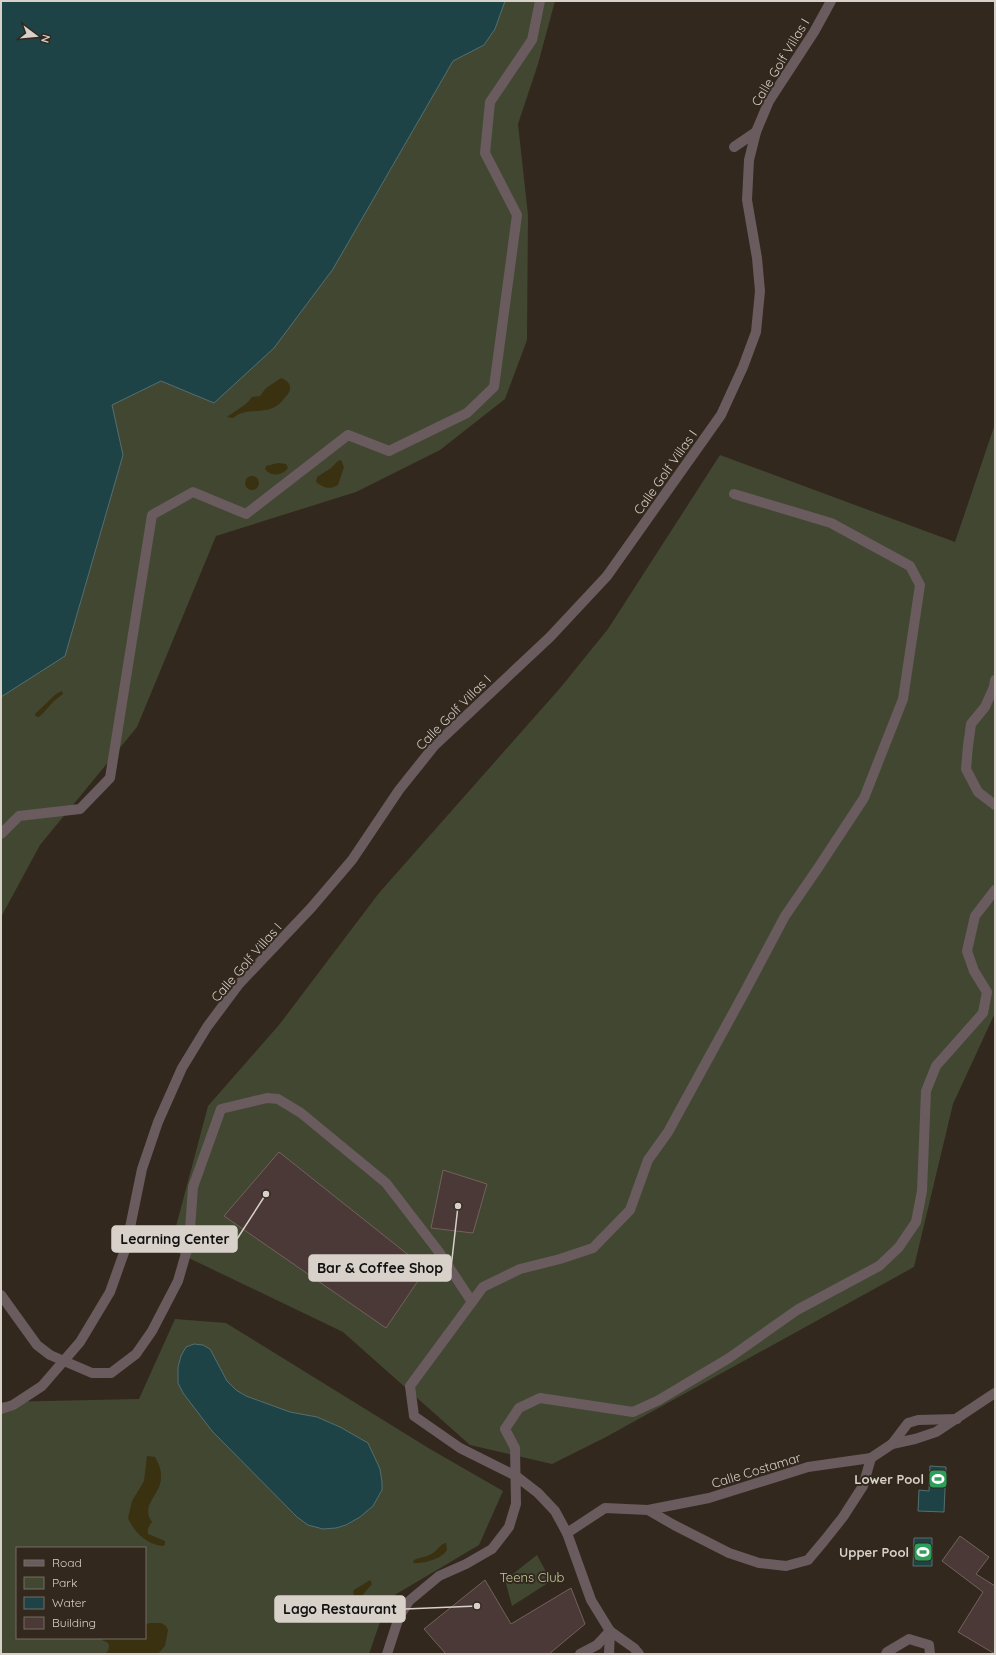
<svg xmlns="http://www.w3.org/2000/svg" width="996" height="1655" font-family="Quicksand,sans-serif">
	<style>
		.green { fill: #424732; fill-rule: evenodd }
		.sand { fill: #3a3111 }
		.water { fill: #1e4347; stroke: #566e6e }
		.building { fill: #4a3936; stroke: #73615d }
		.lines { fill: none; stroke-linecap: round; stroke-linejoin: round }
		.minor { stroke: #695b5e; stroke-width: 10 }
		.labels { text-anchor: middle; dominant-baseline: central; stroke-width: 4; stroke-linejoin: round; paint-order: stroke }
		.street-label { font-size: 13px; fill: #d8d1ca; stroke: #32281d }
		.poi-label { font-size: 13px; font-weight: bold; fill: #d8d1ca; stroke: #32281d; text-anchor: end }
		.park-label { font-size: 13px; fill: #c0ce99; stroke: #32281d }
		.leader { fill: none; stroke: #d8d1ca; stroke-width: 1.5 }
		.callout-dot { fill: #d8d1ca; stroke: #32281d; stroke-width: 1.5 }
		.callout { fill: #d8d1ca; stroke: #d8d1ca; stroke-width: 1.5 }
		.callout-label { font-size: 14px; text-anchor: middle; font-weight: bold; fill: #111 }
	</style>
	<rect width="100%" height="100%" fill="#32281d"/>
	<g class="green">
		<path d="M458,1h97l-17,63 -20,60 10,91 -1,125 -22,59 -65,51 -84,42 -140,44 -79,191 -97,118 -39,72v-281l88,-242z"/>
		<path d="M995,424v589l-42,91 -39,163 -308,170 -54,27 -82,-19 -127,-113 -173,-83 38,-143 71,-81 100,-132 182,-206 47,-58 112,-174 235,87z"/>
		<path d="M175,1319l51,4 204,126 73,42 -24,54 -91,54 -19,55h-368v-252l138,-3zM17,1548h128v90h-128z"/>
		<path d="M537,1555l14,26 -39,25 -7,-26z"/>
	</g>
	<g class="sand">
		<path d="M281,378c5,2 10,5 9,12 -1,4 -5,7 -7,10 -14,18 -35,5 -50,18l-6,-1c9,-7 19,-11 25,-20l8,-1 6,-8z"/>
		<path d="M341,460l3,7 -6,18c-9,5 -14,3 -22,-3l1,-5 14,-9 7,-7z"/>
		<path d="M278,463l8,1 2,4c-6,8 -17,9 -23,1l1,-3z"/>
		<circle cx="252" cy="483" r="7"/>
		<path d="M62,691l1,3c-10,6 -15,15 -24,23l-4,-1v-2l21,-20z"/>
		<path d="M147,1456l8,1 1,2c5,8 7,19 3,28 -5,12 -17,21 -7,35 -3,4 -5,7 -4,12l17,7v4l-3,1c-16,-2 -28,-14 -34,-28l4,-17 12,-20z"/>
		<path d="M446,1543l1,6c-3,10 -25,15 -34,14l1,-3c6,-3 14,-3 19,-7 5,-3 7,-9 13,-10z"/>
		<path d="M370,1580l2,4 -12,14 -5,-1 -2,-5 1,-2z"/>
		<path d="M151,1623h10l5,3 2,4 -3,16 -7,8h-54c5,-2 6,-7 4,-11l-6,-3v-2h43v-14z"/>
	</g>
	<g class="water">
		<path d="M1,1h504l-10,28 -11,16 -31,16 -120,208 -59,79 -60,55 -53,-22 -49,24 11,50 -58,201 -64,41z"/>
		<path d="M194,1344l9,1 7,4 17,32 9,9 10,6 44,16 27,5 23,10 28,16 12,26 2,13v8l-9,16 -13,11 -14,8 -10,3 -13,1 -15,-4 -11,-8 -85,-86 -29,-38 -5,-10v-16l3,-11 5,-9z"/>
		<path d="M930,1466l16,1 -2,45 -26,-1 1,-21 10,1z"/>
		<path d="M914,1538h18v28h-19z"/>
	</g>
	<g class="building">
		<path d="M279,1152l147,117 -40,59 -162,-112z"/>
		<path d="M443,1170l44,14 -14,49 -42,-5z"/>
		<path d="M960,1536l29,21 -13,17 19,12v68l-37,-22 25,-40 -41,-31z"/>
		<path d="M485,1580l26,44 60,-36 14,36 -36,30h-103l-22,-25z"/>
	</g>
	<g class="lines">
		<g class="minor">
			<path d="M734,147l22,-15"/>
			<path d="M995,680l-1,7 -9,20 -14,17 -3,22 -2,23 12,23 17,13"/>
			<path d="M1,834l18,-18 61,-7 30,-31 42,-263 41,-23 53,22 102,-79 41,16 78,-38 27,-26 23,-172 -32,-62 5,-51 42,-62 8,-39"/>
			<path d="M1,1295l36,50 13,10 42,18h19l25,-19 16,-23 26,-50 11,-38 4,-56 28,-78 46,-11 11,1 23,14 85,70 53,69 33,50"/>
			<path d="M1,1409l12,-4 29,-19 38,-44 30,-50 16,-45 16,-78 16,-47 24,-54 25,-41 32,-43 72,-76 41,-48 47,-70 36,-45 115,-108 57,-61 114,-161 22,-48 13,-35 4,-41 -3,-33 -10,-58 2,-40 7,-28 13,-31 45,-69 17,-31"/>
			<path d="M892,1444l23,-5 21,-7 59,-39"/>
			<path d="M648,1510l26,15 55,28 30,10 27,3 22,-6 16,-19 19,-24 20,-31 8,-28"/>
			<path d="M567,1533l38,-25 43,2 61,-12 99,-31 63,-9 21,-14 16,-21 10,-3 39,-1"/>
			<path d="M387,1654l12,-37 10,-16 30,-25 27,-12 26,-15 17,-22 7,-23 -1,-56 -10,-19 14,-21 21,-10 93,14 26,-12 70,-42 68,-48 82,-44 20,-19 17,-25 6,-31 4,-100 10,-25 47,-53 4,-21 -13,-21 -7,-20 8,-35 20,-26"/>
			<path d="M580,1654l17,-9 13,-14"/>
			<path d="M609,1654l1,-23"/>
			<path d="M639,1654l-5,-6 -24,-17 -19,-31 -24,-67 -12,-22 -17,-18 -22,-17 -56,-28 -46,-32 -4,-30 73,-99 37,-18 40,-10 33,-11 37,-38 18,-50 20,-28 75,-137 42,-79 33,-48 46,-70 39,-99 17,-114 -10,-19 -79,-43 -97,-29"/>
			<path d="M886,1654l1,-2 22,-13 20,6 1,9"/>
		</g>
	</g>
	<defs>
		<symbol id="stadium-square" viewBox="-11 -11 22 22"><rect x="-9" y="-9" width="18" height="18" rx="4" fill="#2e9e5b" stroke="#32281d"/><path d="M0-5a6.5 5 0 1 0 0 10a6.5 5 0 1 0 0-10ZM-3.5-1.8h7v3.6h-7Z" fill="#fff"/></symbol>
	</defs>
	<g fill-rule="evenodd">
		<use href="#stadium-square" x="927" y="1468" width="22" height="22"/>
		<use href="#stadium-square" x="912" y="1541" width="22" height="22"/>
	</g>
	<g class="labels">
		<g class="street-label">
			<text transform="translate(780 62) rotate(-59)">Calle Golf Villas I</text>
			<text transform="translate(665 472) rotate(-55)">Calle Golf Villas I</text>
			<text transform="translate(453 712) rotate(-45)">Calle Golf Villas I</text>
			<text transform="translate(246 962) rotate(-49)">Calle Golf Villas I</text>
			<text transform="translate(756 1470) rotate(-17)">Calle Costamar</text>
		</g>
		<g class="poi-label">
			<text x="924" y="1479">Lower Pool</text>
			<text x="909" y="1552">Upper Pool</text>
		</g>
		<g class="park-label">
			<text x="532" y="1577">Teens Club</text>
		</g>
	</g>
	<path class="leader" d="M266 1194L237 1239M458 1206L451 1268M477 1606L405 1609"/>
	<g class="callout-dot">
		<circle cx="266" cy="1194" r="4"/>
		<circle cx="458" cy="1206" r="4"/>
		<circle cx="477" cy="1606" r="4"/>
	</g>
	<g class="callout">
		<rect x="112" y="1226" width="125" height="26" rx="4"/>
		<rect x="309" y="1255" width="142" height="26" rx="4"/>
		<rect x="275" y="1596" width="130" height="26" rx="4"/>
	</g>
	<g class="callout-label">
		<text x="175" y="1244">Learning Center</text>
		<text x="380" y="1273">Bar &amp; Coffee Shop</text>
		<text x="340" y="1614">Lago Restaurant</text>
	</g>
	<rect width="996" height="1655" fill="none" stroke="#d8d1ca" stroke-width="4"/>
	<rect x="16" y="1547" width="130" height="92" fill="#32281d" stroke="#746c62"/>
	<rect x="24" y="1560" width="20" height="6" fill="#695b5e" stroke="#746c62"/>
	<text x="52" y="1567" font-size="12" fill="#d8d1ca">Road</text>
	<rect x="24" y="1577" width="20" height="12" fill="#424732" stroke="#746c62"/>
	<text x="52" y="1587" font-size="12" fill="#d8d1ca">Park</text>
	<rect x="24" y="1597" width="20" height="12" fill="#1e4347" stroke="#746c62"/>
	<text x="52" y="1607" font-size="12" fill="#d8d1ca">Water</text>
	<rect x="24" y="1617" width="20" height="12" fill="#4a3936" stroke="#746c62"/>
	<text x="52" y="1627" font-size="12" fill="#d8d1ca">Building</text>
	<g transform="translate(36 36) rotate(106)" stroke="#32281d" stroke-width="3" paint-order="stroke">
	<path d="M0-3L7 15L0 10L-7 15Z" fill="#d8d1ca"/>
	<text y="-6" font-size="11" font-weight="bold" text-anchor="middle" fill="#d8d1ca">N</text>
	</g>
</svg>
